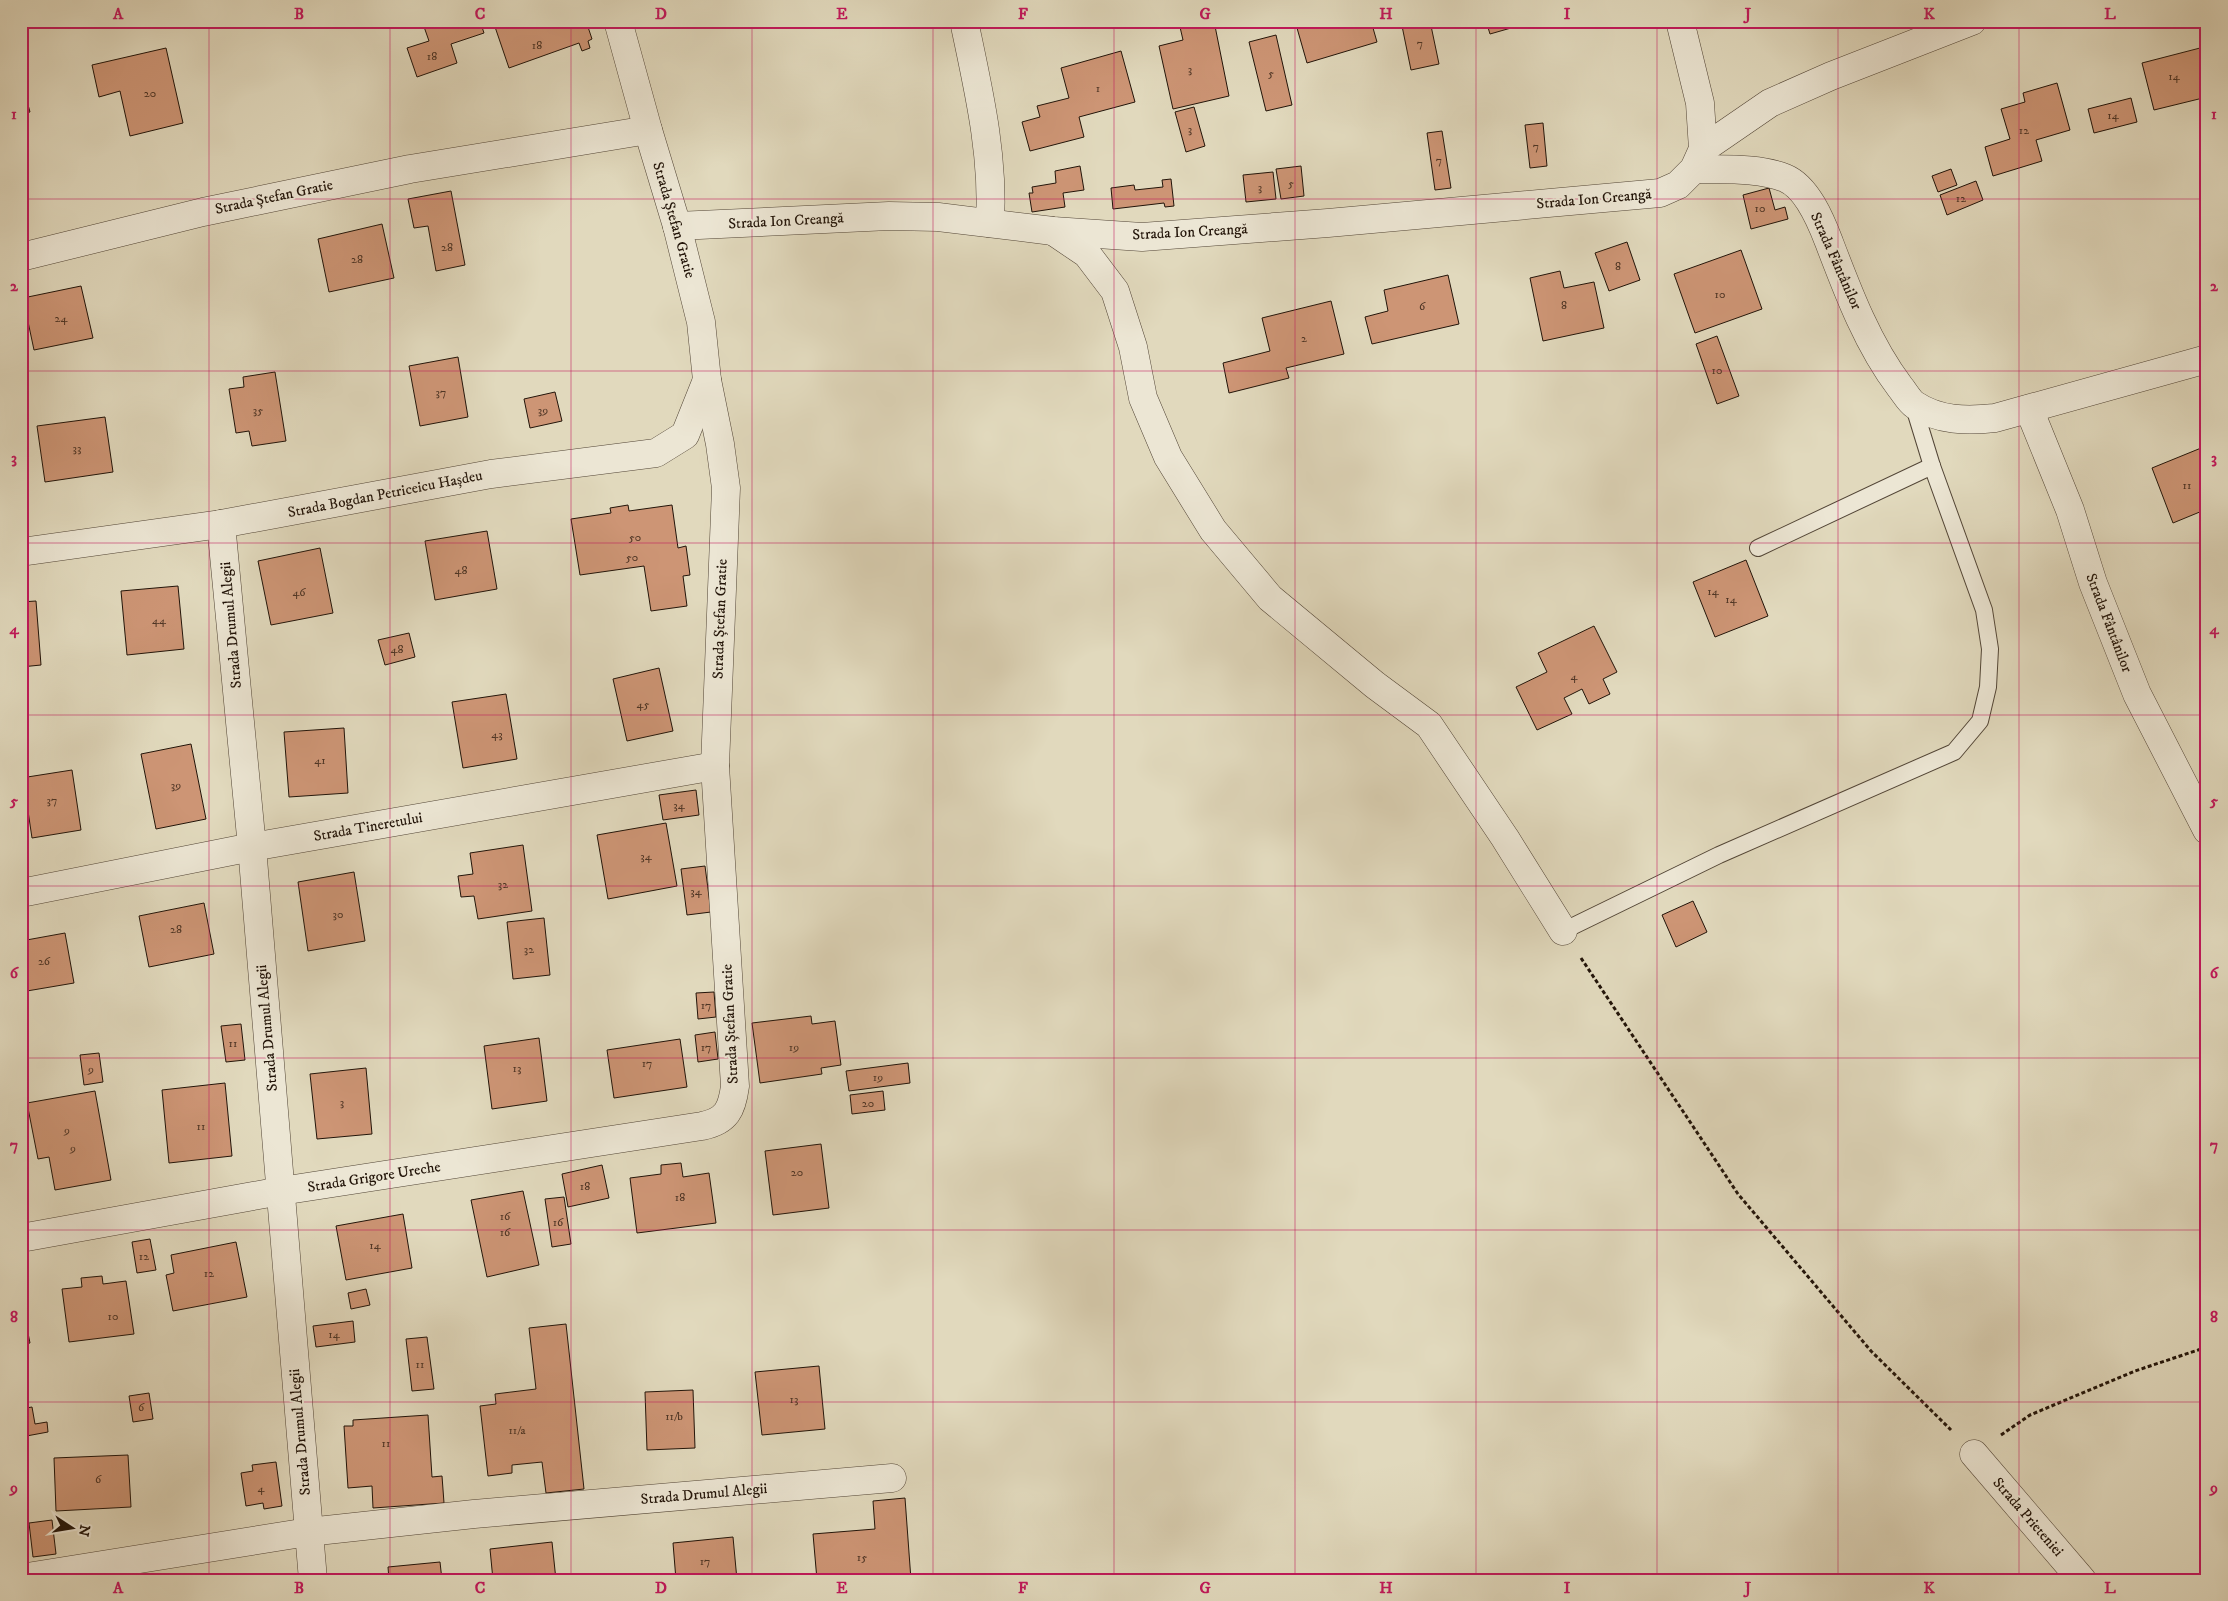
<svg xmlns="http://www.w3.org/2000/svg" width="2228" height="1601" font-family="'IM FELL DW Pica',serif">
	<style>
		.building { fill: #cd9575; stroke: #221409 }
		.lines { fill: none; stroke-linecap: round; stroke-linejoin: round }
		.lane-casing { stroke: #524536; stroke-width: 18 }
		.street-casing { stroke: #524536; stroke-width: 29 }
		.path { stroke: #221409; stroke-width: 3; stroke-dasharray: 4 2.5; stroke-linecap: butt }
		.lane { stroke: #ece6d4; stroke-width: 16 }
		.street { stroke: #ece6d4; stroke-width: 28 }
		.grid { fill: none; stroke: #c2185b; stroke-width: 1; stroke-opacity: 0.55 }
		.labels { text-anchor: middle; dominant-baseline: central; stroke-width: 4; stroke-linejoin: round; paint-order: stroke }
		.number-label { font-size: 12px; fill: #4d3424 }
		.street-label { font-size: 15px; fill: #221409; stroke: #ece6d4 }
		.neatline { fill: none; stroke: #c2185b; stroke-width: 2 }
		.grid-label { font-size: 16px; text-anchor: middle; font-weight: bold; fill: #c2185b }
	</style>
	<rect width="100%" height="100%" fill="#e1d9bd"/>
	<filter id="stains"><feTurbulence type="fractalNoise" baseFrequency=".004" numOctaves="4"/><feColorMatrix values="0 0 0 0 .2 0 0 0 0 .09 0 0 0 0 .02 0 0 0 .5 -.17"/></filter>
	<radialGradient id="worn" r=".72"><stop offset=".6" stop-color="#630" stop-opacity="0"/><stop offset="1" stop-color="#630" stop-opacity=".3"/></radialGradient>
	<g class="building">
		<path d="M422,21h58l4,12 -33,11 6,19 -40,14 -10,-29 22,-7z"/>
		<path d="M493,21h54l1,3 7,-3h31l6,18 -4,2 2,7 -8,3 -3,-8 -70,25z"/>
		<path d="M1208,21h6l15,75 -56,13 -14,-63 24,-6 -3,-13z"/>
		<path d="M1295,21h76l6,21 -70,21z"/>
		<path d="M1401,21h29l9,43 -28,6z"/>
		<path d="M1450,21h24l-22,7z"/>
		<path d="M1486,21h22l3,7 -21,6z"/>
		<path d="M1276,35l16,70 -26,6 -17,-69z"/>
		<path d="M166,48l17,75 -53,13 -10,-45 -21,6 -7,-32z"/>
		<path d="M2200,48l7,28v21l-53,13 -12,-47z"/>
		<path d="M1121,51l14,51 -56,15 5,20 -54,14 -8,-29 18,-5 -3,-11 32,-8 -8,-30z"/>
		<path d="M21,79l9,33 -9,2z"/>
		<path d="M2057,83l13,47 -34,10 6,21 -49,15 -8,-29 25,-8 -9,-30 24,-7 -2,-9z"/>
		<path d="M2131,98l6,24 -43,11 -6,-24z"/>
		<path d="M1194,107l11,39 -19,6 -11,-40z"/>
		<path d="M1543,123l4,43 -17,2 -5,-43z"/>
		<path d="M1442,131l9,57 -16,2 -8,-57z"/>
		<path d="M1080,166l4,24 -21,3 2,14 -33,5 -3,-19h4l-1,-6 24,-4 -1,-12z"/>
		<path d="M1301,166l3,30 -23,3 -5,-30z"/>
		<path d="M1951,169l6,16 -19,7 -6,-16z"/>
		<path d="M1273,172l3,27 -30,3 -3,-27z"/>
		<path d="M1171,179l3,27 -9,1 -1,-4 -51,6 -2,-21 23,-3 1,5 28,-3 -1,-7z"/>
		<path d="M1976,181l7,19 -36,15 -7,-20z"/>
		<path d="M1769,188l6,22 10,-3 3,12 -37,10 -8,-34z"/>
		<path d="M451,191l14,74 -29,6 -8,-45 -14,2 -6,-29z"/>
		<path d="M382,224l12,54 -65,14 -11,-53z"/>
		<path d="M1627,242l13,38 -31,11 -14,-38z"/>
		<path d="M1741,250l21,59 -67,24 -21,-59z"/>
		<path d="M1560,271l4,17 30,-6 10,46 -61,13 -13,-63z"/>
		<path d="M1448,275l11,49 -87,20 -7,-27 23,-6 -4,-21z"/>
		<path d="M81,286l12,52 -59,12 -11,-52z"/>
		<path d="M1331,301l13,53 -58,14 3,10 -60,15 -6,-30 47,-12 -8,-33z"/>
		<path d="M1717,336l22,60 -22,8 -21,-60z"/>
		<path d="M458,357l10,60 -48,9 -11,-60z"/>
		<path d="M275,372l11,69 -34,5 -3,-15 -13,2 -7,-44 15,-2 -1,-10z"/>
		<path d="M555,392l7,29 -32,7 -6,-29z"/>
		<path d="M105,417l8,55 -68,10 -8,-56z"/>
		<path d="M2206,446l1,63 -34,14 -21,-55z"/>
		<path d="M628,505l1,6 43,-6 6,43 8,-2 4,29 -7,1 4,30 -36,5 -7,-45 -64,9 -9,-56 40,-6 -1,-5z"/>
		<path d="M487,531l10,58 -62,11 -10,-59z"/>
		<path d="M320,548l13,65 -62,12 -13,-64z"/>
		<path d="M1746,560l22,56 -53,21 -22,-55z"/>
		<path d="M178,586l6,63 -57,6 -6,-64z"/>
		<path d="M36,601l5,64 -20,2v-65z"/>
		<path d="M1594,626l23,46 -14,7 7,15 -21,10 -7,-15 -18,9 8,16 -35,16 -21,-43 31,-15 -9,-19z"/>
		<path d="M409,633l6,24 -30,8 -7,-25z"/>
		<path d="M659,668l14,63 -46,10 -14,-62z"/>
		<path d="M506,694l11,65 -54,9 -11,-66z"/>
		<path d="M344,728l4,65 -59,4 -5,-65z"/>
		<path d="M191,744l15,75 -50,10 -15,-75z"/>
		<path d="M72,770l9,60 -49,8 -4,-27 -7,2v-35z"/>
		<path d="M696,790l3,25 -36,5 -4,-25z"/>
		<path d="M666,823l11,63 -69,13 -11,-64z"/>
		<path d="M523,845l9,66 -54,8 -4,-23 -13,1 -3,-21 15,-2 -3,-21z"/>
		<path d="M705,866l6,46 -24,3 -6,-46z"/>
		<path d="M354,872l11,69 -57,10 -10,-69z"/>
		<path d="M1693,901l14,31 -31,15 -14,-32z"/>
		<path d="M204,903l10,51 -65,13 -10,-51z"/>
		<path d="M544,918l6,57 -37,4 -6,-57z"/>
		<path d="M65,933l9,50 -53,9v-51z"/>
		<path d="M714,992l2,25 -18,2 -2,-26z"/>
		<path d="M811,1016l1,8 23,-3 6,44 -20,3 1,6 -62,9 -8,-60z"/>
		<path d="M241,1024l4,36 -19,2 -5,-36z"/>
		<path d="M715,1032l3,27 -20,3 -3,-27z"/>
		<path d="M539,1038l8,63 -55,8 -8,-63z"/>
		<path d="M680,1039l7,48 -73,11 -7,-48z"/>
		<path d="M99,1053l4,29 -19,3 -4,-30z"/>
		<path d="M908,1063l2,20 -61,8 -3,-20z"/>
		<path d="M366,1068l6,66 -55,5 -7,-65z"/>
		<path d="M225,1083l7,73 -63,7 -7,-73z"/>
		<path d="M95,1091l16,89 -56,10 -6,-33 -11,2 -11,-56z"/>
		<path d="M883,1091l2,19 -33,4 -2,-19z"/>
		<path d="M821,1144l8,64 -56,7 -8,-64z"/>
		<path d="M681,1163l2,14 26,-4 7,50 -79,10 -7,-55 31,-4v-9z"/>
		<path d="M602,1165l7,33 -41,9 -6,-33z"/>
		<path d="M523,1191l16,74 -52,12 -16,-77z"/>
		<path d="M564,1197l7,47 -19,3 -7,-48z"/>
		<path d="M403,1214l9,54 -66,12 -10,-54z"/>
		<path d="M150,1239l6,31 -19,3 -5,-31z"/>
		<path d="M236,1242l11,55 -74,14 -7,-36 8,-2 -3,-18z"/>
		<path d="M102,1276l1,8 23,-3 8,53 -65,8 -7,-53 20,-2 -1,-9z"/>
		<path d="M366,1289l4,16 -19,4 -3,-16z"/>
		<path d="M21,1298l9,45 -9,2z"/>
		<path d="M353,1321l2,21 -39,5 -3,-21z"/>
		<path d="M566,1324l18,165 -38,4 -4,-31 -30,3v8l-24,3 -8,-70 16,-2 -1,-10 41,-5 -7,-61z"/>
		<path d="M427,1337l7,52 -22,2 -6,-52z"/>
		<path d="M819,1366l6,63 -63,6 -7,-63z"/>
		<path d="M693,1390l2,58 -48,2 -2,-58z"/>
		<path d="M149,1393l4,26 -20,3 -4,-26z"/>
		<path d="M32,1407l3,17 12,-2 1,10 -27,5v-28z"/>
		<path d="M428,1415l4,62 10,-1 2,27 -71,5 -1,-22 -24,2 -4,-62h9v-6z"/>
		<path d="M128,1455l3,52 -75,4 -2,-53z"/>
		<path d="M276,1462l6,44 -18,3 -1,-6 -17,3 -5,-33 12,-2 -1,-6z"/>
		<path d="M905,1498l6,82h-94l-4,-46 62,-5 -2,-28z"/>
		<path d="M52,1520l4,34 -23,3 -4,-34z"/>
		<path d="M733,1537l4,43h-61l-3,-37z"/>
		<path d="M552,1542l4,38h-63l-3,-31z"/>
		<path d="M440,1562l2,18h-53l-1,-13z"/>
		<path d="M276,1575v5h-46z"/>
	</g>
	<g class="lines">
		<defs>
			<g id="lane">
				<path d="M1758,548l174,-82"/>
				<path d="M1563,931l156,-76 235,-103 26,-31 8,-34 2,-38 -6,-39 -52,-144 -19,-62"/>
			</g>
			<g id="street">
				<path d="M964,21c14,67 30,133 26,202"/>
				<path d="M1703,149l67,-46 61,-27 141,-55"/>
				<path d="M1694,169c29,1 63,-2 91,9 22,9 36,43 44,64 19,50 39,103 71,145 5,6 9,14 15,18 24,16 52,16 80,13l212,-59"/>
				<path d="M677,226l212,-10 49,1 115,14 89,6 186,-14 332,-30 18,-8 16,-16 9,-20 -3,-46 -20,-82"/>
				<path d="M1053,231l34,23 28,37 18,56 10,51 25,59 45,73 57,68 105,87 54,40 76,113 58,93"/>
				<path d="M21,257l182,-45 207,-43 238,-39"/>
				<path d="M2029,409l41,101 23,73 44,111 70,136"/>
				<path d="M221,524l31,323 61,733"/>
				<path d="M21,552l200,-28 270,-50 165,-21 29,-18 22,-55"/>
				<path d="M21,893l231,-46 463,-81"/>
				<path d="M21,1238l260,-47 421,-65c25,-5 30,-17 33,-40l-20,-320 11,-278 -6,-44 -13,-64 -6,-58 -24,-96 -29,-96 -30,-109"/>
				<path d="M1974,1454l108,126"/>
				<path d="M21,1578l287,-46 166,-18 418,-36"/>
			</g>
		</defs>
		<use href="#lane" class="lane-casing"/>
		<use href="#street" class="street-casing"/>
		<g class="path">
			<path d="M1581,958l157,236 133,157 80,79"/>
			<path d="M2001,1435l29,-20 105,-44 72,-24"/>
		</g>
		<use href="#lane" class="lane"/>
		<use href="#street" class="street"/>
	</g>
	<path class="grid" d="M209,21v1559M390,21v1559M571,21v1559M752,21v1559M933,21v1559M1114,21v1559M1295,21v1559M1476,21v1559M1657,21v1559M1838,21v1559M2019,21v1559M21,199h2186M21,371h2186M21,543h2186M21,715h2186M21,886h2186M21,1058h2186M21,1230h2186M21,1402h2186"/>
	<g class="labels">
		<g class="number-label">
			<text x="1420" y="43">7</text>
			<text x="537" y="45">18</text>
			<text x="432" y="56">18</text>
			<text x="1190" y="69">3</text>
			<text x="1271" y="73">5</text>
			<text x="2174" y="76">14</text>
			<text x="1098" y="88">1</text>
			<text x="150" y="93">20</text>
			<text x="2113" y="115">14</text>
			<text x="1190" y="129">3</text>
			<text x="2024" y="130">12</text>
			<text x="1536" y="146">7</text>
			<text x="1439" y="160">7</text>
			<text x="1291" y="183">5</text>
			<text x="1260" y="187">3</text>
			<text x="1961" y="198">12</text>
			<text x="1760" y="208">10</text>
			<text x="447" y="247">28</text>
			<text x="357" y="259">28</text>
			<text x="1618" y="266">8</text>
			<text x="1720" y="294">10</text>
			<text x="1564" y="305">8</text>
			<text x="1422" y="306">6</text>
			<text x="61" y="318">24</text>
			<text x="1304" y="338">2</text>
			<text x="1717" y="370">10</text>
			<text x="441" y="392">37</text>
			<text x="258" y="410">35</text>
			<text x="543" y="410">39</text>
			<text x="77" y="448">33</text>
			<text x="2187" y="485">11</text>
			<text x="635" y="537">50</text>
			<text x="632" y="557">50</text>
			<text x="461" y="570">48</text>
			<text x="1713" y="591">14</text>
			<text x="299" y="592">46</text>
			<text x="1731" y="599">14</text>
			<text x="159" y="620">44</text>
			<text x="397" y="649">48</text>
			<text x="1574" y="676">4</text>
			<text x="643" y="704">45</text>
			<text x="497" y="734">43</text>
			<text x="320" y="760">41</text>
			<text x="176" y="785">39</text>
			<text x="52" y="800">37</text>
			<text x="679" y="805">34</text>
			<text x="646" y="856">34</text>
			<text x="503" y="884">32</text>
			<text x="696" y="891">34</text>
			<text x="338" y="914">30</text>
			<text x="176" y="929">28</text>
			<text x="529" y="949">32</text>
			<text x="44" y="961">26</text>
			<text x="706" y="1005">17</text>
			<text x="233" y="1043">11</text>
			<text x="706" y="1047">17</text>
			<text x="794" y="1047">19</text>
			<text x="647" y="1063">17</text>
			<text x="517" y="1068">13</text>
			<text x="91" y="1069">9</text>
			<text x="878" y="1077">19</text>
			<text x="342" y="1102">3</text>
			<text x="868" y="1103">20</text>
			<text x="201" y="1126">11</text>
			<text x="67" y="1130">9</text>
			<text x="73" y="1148">9</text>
			<text x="797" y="1172">20</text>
			<text x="585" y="1186">18</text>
			<text x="680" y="1197">18</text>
			<text x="505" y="1216">16</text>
			<text x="558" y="1222">16</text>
			<text x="505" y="1232">16</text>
			<text x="375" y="1245">14</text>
			<text x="144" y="1256">12</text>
			<text x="209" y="1273">12</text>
			<text x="113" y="1316">10</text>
			<text x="334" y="1334">14</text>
			<text x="420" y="1364">11</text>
			<text x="794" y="1399">13</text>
			<text x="141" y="1407">6</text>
			<text x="674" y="1416">11/b</text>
			<text x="517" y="1430">11/a</text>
			<text x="386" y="1443">11</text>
			<text x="98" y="1479">6</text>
			<text x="261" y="1488">4</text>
			<text x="862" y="1557">15</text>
			<text x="705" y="1561">17</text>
		</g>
		<g class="street-label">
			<text transform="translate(274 197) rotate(-12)">Strada Ștefan Gratie</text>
			<text transform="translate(1594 199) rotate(-5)">Strada Ion Creangă</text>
			<text transform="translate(674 220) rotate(74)">Strada Ștefan Gratie</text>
			<text transform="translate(786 221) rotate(-3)">Strada Ion Creangă</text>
			<text transform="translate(1190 232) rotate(-3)">Strada Ion Creangă</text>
			<text transform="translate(1836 261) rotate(66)">Strada Fântânilor</text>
			<text transform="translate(385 494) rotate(-11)">Strada Bogdan Petriceicu Hașdeu</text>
			<text transform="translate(720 619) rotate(-88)">Strada Ștefan Gratie</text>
			<text transform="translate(2109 623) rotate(69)">Strada Fântânilor</text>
			<text transform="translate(231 625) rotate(-95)">Strada Drumul Alegii</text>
			<text transform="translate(368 827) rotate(-10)">Strada Tineretului</text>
			<text transform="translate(730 1024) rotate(-93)">Strada Ștefan Gratie</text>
			<text transform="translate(267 1028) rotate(-95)">Strada Drumul Alegii</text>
			<text transform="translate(374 1177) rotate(-9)">Strada Grigore Ureche</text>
			<text transform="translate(300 1432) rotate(-95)">Strada Drumul Alegii</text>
			<text transform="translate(704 1494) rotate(-5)">Strada Drumul Alegii</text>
			<text transform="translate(2028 1517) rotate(49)">Strada Prieteniei</text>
		</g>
	</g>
	<rect width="2228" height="1601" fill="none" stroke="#e1d9bd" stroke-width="55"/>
	<g transform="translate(72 1528) rotate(102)" stroke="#ece6d4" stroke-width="4" paint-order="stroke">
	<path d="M0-4L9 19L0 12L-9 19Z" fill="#221409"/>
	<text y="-8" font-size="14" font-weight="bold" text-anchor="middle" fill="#221409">N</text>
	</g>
	<rect x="28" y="28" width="2172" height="1546" class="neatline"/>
	<g class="grid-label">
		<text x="118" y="19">A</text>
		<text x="299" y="19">B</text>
		<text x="480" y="19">C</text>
		<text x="661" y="19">D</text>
		<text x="842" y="19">E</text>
		<text x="1023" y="19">F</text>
		<text x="1205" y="19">G</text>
		<text x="1386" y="19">H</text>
		<text x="1567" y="19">I</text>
		<text x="1748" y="19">J</text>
		<text x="1929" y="19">K</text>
		<text x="2110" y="19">L</text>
		<text x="14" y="119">1</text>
		<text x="2214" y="119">1</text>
		<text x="14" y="291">2</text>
		<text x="2214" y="291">2</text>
		<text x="14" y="463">3</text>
		<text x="2214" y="463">3</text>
		<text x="14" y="634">4</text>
		<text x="2214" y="634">4</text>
		<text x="14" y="806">5</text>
		<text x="2214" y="806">5</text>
		<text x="14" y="978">6</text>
		<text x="2214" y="978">6</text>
		<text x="14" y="1150">7</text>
		<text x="2214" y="1150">7</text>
		<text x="14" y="1322">8</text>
		<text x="2214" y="1322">8</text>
		<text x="14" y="1493">9</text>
		<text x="2214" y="1493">9</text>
		<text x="118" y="1593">A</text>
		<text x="299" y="1593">B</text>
		<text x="480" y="1593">C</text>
		<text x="661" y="1593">D</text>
		<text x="842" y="1593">E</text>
		<text x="1023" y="1593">F</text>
		<text x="1205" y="1593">G</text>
		<text x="1386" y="1593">H</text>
		<text x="1567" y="1593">I</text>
		<text x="1748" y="1593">J</text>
		<text x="1929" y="1593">K</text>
		<text x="2110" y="1593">L</text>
	</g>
	<rect width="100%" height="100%" filter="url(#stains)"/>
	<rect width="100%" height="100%" fill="url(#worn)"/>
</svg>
